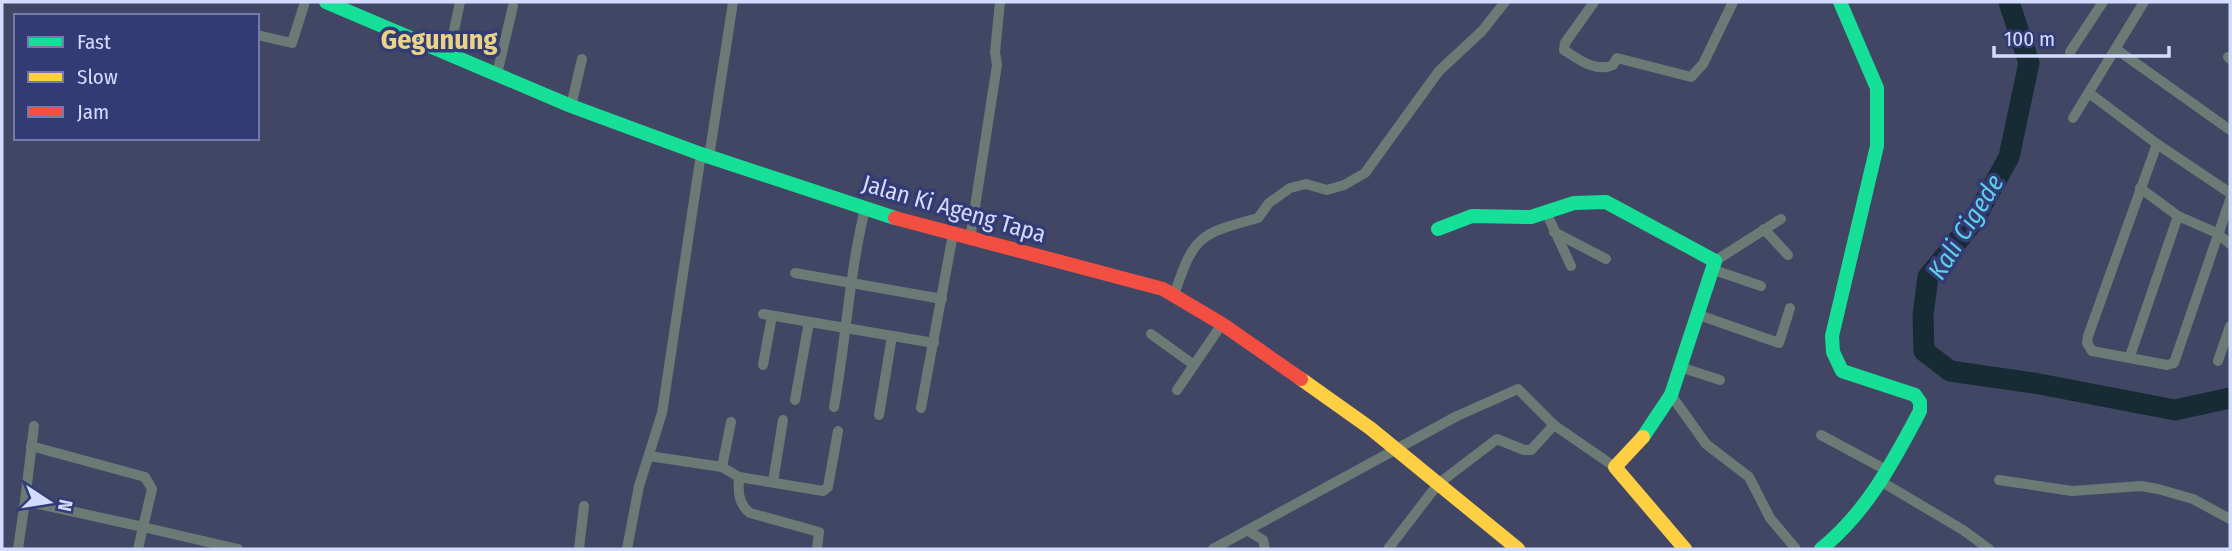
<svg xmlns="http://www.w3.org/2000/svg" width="2232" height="551" font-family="'Fira Sans Condensed',sans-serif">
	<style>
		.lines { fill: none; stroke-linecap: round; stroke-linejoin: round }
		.river { stroke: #162b33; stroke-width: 21 }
		.street { stroke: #6c7a76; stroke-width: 10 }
		.fast { stroke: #16e098; stroke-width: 14 }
		.slow { stroke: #ffcf43; stroke-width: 14 }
		.jam { stroke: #f24e42; stroke-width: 14 }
		.labels { text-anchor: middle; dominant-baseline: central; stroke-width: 7; stroke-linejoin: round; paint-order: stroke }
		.street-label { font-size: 24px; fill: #d3dcfe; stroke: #333b74 }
		.water-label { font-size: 26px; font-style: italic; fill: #5ed0e9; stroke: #333b74 }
		.quarter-label { font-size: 28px; font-weight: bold; fill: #e9d386; stroke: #333b74 }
	</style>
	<rect width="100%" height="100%" fill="#424665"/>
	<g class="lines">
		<path class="river" d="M2009,2l20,61 -20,94 -36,65 -45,55 -5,38 1,36 26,20 84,12 141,27 55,-12"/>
		<g class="street">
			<path d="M1594,2l-29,41 -1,7c14,9 32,23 49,15l4,-7 74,19 12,-13 30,-62"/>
			<path d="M257,35l35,8 13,-41"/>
			<path d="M2116,49l114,81"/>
			<path d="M2070,52l33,-50"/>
			<path d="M449,54l11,-52"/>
			<path d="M2228,57l2,2"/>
			<path d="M497,74l16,-68"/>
			<path d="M2089,93l68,51 73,49"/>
			<path d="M571,106l11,-47"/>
			<path d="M2073,118l71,-116"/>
			<path d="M2157,144l-69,192 -1,7 5,8 75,14 7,-2 56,-163"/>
			<path d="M709,157l24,-155"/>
			<path d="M2140,188l38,28 39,17 13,11"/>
			<path d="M1546,212l25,54"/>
			<path d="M1764,229l24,26"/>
			<path d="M1554,232l52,27"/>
			<path d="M970,239l27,-174 -2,-13 5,-50"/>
			<path d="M1715,261l66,-42"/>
			<path d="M1714,270l47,16"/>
			<path d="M795,273l147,26"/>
			<path d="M1174,295c20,-59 24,-61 84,-77l11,-15 21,-15 16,-4 21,6 17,-5 21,-12 74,-102 43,-40 23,-29"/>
			<path d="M763,314l171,29"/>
			<path d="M1696,314l83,29 11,-35"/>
			<path d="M1151,334l43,31"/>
			<path d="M2130,356l48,-140"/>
			<path d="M2218,361l12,-35"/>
			<path d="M763,365l9,-49"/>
			<path d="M1680,367l40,13"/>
			<path d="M1177,390l45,-66"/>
			<path d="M1671,395l35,49 43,33 21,41 26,31"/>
			<path d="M795,400l14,-78"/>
			<path d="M834,407c12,-66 15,-133 31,-198"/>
			<path d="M921,408l32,-174"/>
			<path d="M879,415l13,-79"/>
			<path d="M1821,435l67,36"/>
			<path d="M649,456l73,11 17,10 84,14 5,-4 10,-56"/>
			<path d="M722,467l9,-45"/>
			<path d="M739,477c-1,14 -1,27 11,36l69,19 -2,17"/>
			<path d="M1999,480l73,11 69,-5 17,3 35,10 37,20"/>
			<path d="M773,482l10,-62"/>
			<path d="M1882,482l81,48 26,19"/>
			<path d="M25,501l9,-75"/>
			<path d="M1250,532l13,8 2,9"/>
			<path d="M18,549l7,-48 118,26 9,-38 -7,-12 -114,-31"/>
			<path d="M138,549l5,-22 95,22"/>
			<path d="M579,549l5,-43"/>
			<path d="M627,549l12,-63 23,-73 39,-259"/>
			<path d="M1213,549l244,-133 61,-27 36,36 61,42"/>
			<path d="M1388,549l50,-65 59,-45 27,11h7l23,-25"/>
		</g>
		<g class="fast">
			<path d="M326,2l245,104 130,48 194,64"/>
			<path d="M1438,229l34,-13 59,1 43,-14 32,-1 109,59 -44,134 -28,42"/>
			<path d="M1821,549c46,-37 72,-87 99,-138v-9l-5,-7 -73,-24 -9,-19 -1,-16 45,-190v-58l-37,-86"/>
		</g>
		<g class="slow">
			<path d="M1301,379l69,49 148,121"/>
			<path d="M1643,437l-28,30 70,82"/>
		</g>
		<path class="jam" d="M895,218l268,71 59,35 79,55"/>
	</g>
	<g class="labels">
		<g class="street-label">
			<text transform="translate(954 209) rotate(16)">Jalan Ki Ageng Tapa</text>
		</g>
		<g class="water-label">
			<text transform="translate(1966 227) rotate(-58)">Kali Cigede</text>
		</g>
		<g class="quarter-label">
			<text x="439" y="39">Gegunung</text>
		</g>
	</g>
	<rect width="2232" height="551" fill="none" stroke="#d3dcfe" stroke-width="7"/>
	<rect x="14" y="14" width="245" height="126" fill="#333b74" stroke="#737bab" stroke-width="2"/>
	<rect x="28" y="37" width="35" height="10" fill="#16e098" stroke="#737bab" stroke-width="2"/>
	<text x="77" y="49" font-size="21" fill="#d3dcfe">Fast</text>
	<rect x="28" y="72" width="35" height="10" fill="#ffcf43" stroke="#737bab" stroke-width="2"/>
	<text x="77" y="84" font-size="21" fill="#d3dcfe">Slow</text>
	<rect x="28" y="107" width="35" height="10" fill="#f24e42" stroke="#737bab" stroke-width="2"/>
	<text x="77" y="119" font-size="21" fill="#d3dcfe">Jam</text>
	<g transform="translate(49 502) rotate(102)" stroke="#333b74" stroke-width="5" paint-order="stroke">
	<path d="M0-5L12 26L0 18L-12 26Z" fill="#d3dcfe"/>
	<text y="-10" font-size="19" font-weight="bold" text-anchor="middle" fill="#d3dcfe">N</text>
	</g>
	<path d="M1994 46v10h175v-10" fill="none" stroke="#d3dcfe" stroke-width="3.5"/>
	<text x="2004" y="46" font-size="21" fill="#d3dcfe" stroke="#333b74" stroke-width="5" paint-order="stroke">100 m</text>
</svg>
